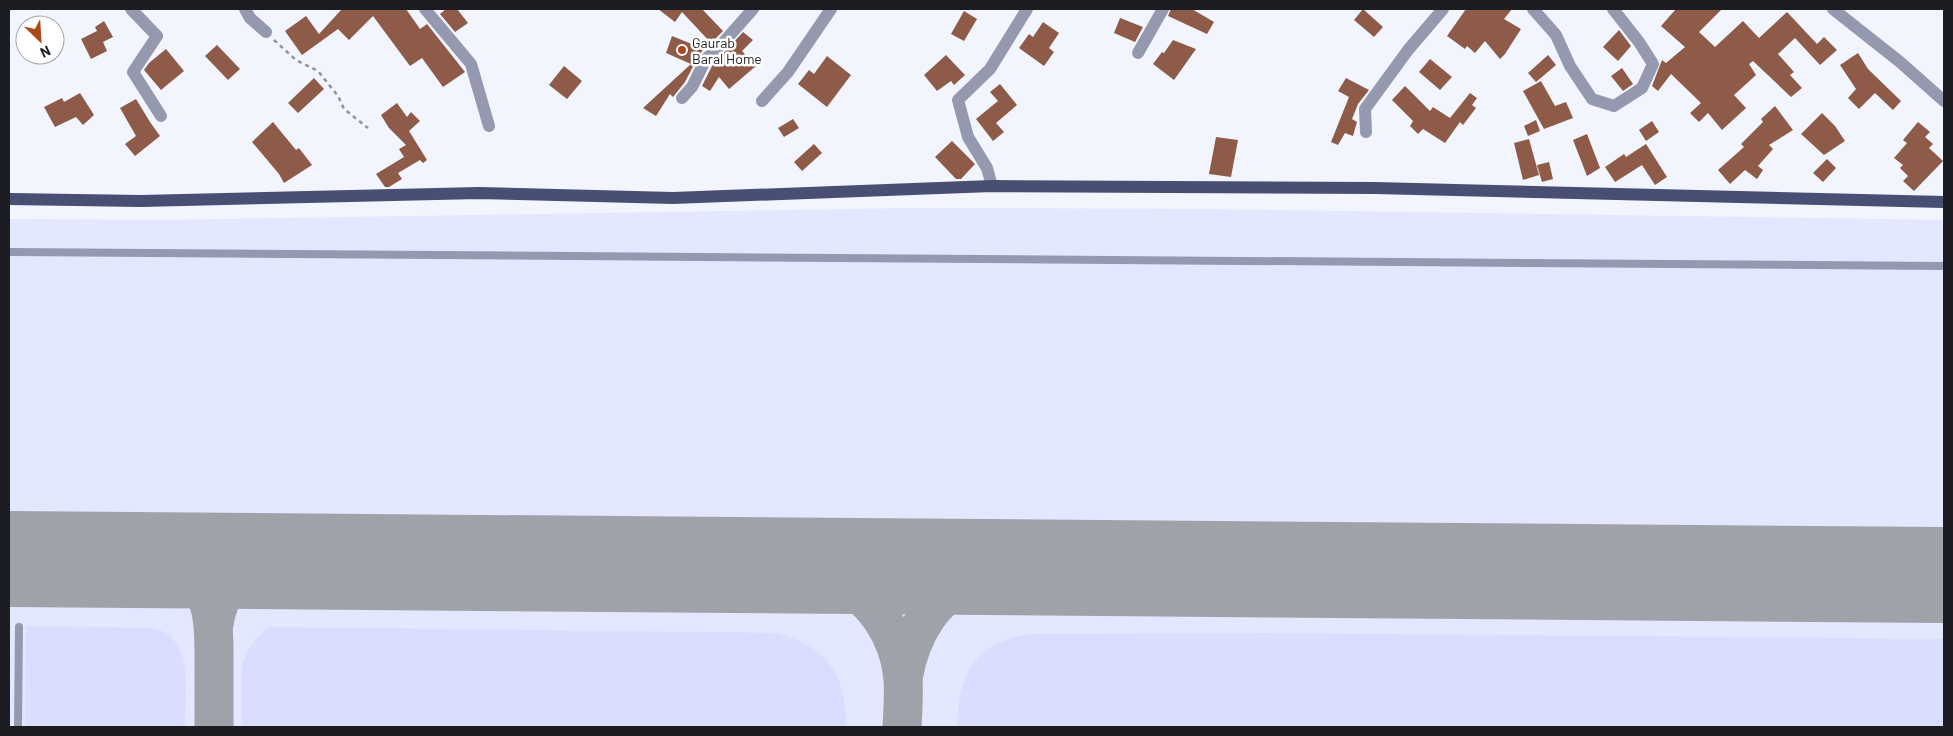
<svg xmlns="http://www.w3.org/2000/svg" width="1953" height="736" font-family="Barlow,sans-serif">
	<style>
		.built { fill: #e3e7ff }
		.green { fill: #d9defe }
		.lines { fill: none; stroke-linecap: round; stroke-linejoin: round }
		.taxiway { stroke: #a0a2aa; stroke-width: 39 }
		.runway { stroke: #a0a2aa; stroke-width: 96 }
		.building { fill: #8d5b47 }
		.path { stroke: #91929b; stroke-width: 2.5; stroke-dasharray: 4 4; stroke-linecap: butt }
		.service { stroke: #9599af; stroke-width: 8 }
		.minor { stroke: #9599af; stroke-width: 12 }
		.tertiary { stroke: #9599af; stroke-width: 12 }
		.primary { stroke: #494e73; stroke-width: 12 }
		.poi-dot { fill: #ac471a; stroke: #fff; stroke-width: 2 }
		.labels { text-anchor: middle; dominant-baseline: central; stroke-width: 5; stroke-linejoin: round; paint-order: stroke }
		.poi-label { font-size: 14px; fill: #1c1d23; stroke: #fff; text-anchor: start }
	</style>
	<rect width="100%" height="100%" fill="#f2f4fe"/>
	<path class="built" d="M916,208l289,1 739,11v507h-1935v-508l153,1z"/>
	<g class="green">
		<path d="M26,626l127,2c42,9 32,67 32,99h-160z"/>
		<path d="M269,627l508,6c50,14 70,42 69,94h-604v-60c5,-18 13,-29 27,-40z"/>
		<path d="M1263,633l681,6v88h-987c1,-54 19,-86 75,-93z"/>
	</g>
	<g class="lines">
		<g class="taxiway">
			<path d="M144,560c62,12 70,35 70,94 0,25 0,49 0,73"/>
			<path d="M791,565c15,4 30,7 44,14 38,17 64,56 68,99 1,16 0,33 -1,49"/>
			<path d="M214,624c7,-47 34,-56 75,-63"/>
			<path d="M903,678c8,-45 31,-86 77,-102 13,-5 27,-6 41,-9"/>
		</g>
		<path class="runway" d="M9,559l1935,16"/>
	</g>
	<g class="building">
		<path d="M342,9h64l14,20 7,-5 38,48 -22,15 -21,-29 -12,8 -37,-50 -24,24 -11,-11 -36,26 -17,-24 21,-15 13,18z"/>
		<path d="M446,9h11l11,14 -13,9 -15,-18z"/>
		<path d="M658,9h44l21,22 -12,12 -29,-31 -7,10z"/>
		<path d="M1171,9h21l22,13 -7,12 -39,-18z"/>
		<path d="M1363,9l20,18 -9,10 -20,-17z"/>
		<path d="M1466,9h46l-8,10 17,10 -16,25 -5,5 -15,-18 -10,12 -8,-7 -2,3 -18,-13z"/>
		<path d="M1676,9h46l-23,23 16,15 28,-26 16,17 28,-26 30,32 7,-7 13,13 -17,15 -25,-27 -17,16 16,18 -4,3 12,13 -11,9 -38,-36 -4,3 7,11 -22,20 12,13 -24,22 -14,-17 -9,9 -9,-9 11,-10 -30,-29 -13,17 -6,-5 10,-26 4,3 19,-16 -24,-21z"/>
		<path d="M964,11l13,8 -13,22 -13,-7z"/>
		<path d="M1120,18l23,9 -8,15 -21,-9z"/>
		<path d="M104,21l9,16 -10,5 4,9 -16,8 -10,-20 16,-8 -2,-4z"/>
		<path d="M1043,22l16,11 -10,15 5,4 -10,14 -25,-18 10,-14 4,3z"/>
		<path d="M1619,30l12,16 -13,15 -15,-14z"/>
		<path d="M743,32l10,8 -11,11 14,15 -27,23 -10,-12 -9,14 -8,-5 11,-22 8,-8 3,1 -2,-2z"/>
		<path d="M672,36l32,13 -5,6 -14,27 -12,15 -3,-3 -14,22 -13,-8 48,-44 -25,-11z"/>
		<path d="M1173,40l23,9 -22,31 -21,-16 9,-12 2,1z"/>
		<path d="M217,45l23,24 -12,11 -23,-24z"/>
		<path d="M166,49l18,22 -23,19 -17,-20 5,-7z"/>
		<path d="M1858,53l10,16 33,32 -8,9 -18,-17 -16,16 -11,-11 8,-9 -16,-24z"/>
		<path d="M946,55l19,20 -11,10 -3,-4 -14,10 -13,-16z"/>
		<path d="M1548,55l8,10 -20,17 -8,-9z"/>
		<path d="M827,56l24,19 -24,32 -29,-23 11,-14 5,4z"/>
		<path d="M1430,59l22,18 -12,13 -21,-18z"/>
		<path d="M564,66l18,15 -15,18 -18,-14z"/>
		<path d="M1622,68l11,16 -10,7 -12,-15z"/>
		<path d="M314,78l10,11 -26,24 -10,-10z"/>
		<path d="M1346,78l23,12 -11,14 -6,15 5,3 -4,14 -8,-3 -7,12 -7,-3 18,-45 -11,-6z"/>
		<path d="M1541,81l14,25 11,-4 7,16 -29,11 -21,-38z"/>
		<path d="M1000,84l17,21 -21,18 8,9 -11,9 -17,-22 22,-18 -8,-9z"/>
		<path d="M1405,86l25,25 3,-4 17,11 20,-25 7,5 -5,7 4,3 -13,17 -3,-3 -15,21 -22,-14 -5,5 -8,-8 3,-5 -21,-21z"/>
		<path d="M80,93l14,22 -11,10 -7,-8 -21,10 -11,-20 18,-9 2,4z"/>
		<path d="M136,99l14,23 10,14 -25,20 -10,-12 11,-8 -16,-28z"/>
		<path d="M397,103l10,14 4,-5 9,9 -11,10 18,29 -4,3 -3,-3 -22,13 4,6 -13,8h-4l-9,-13 28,-17 -5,-8 7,-4 -17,-17 -8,-13z"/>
		<path d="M1775,106l18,24 -24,15 4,4 -15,17 5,4 -6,9 -12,-9 -15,14 -12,-14 26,-23 -3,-3 22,-22 -2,-3z"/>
		<path d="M1822,113l13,13 10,15 -21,14 -23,-21z"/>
		<path d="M793,119l6,9 -15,9 -6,-9z"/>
		<path d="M1536,120l4,11 -12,5 -4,-10z"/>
		<path d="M1652,121l7,11 -13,9 -7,-11z"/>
		<path d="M273,122l23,28 3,-2 13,17 -28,18 -5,-9 -27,-32z"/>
		<path d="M1918,122l12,10 -5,5 8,7 -4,4 14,13 -29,30 -11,-10 5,-5 -8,-8 3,-3 -9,-7 13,-15 -4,-3z"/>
		<path d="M1587,134l13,34 -13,8 -14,-36z"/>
		<path d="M1216,137l22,3 -7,37 -22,-3z"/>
		<path d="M1529,139l10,36 -16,5 -9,-37z"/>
		<path d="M952,141l23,23 -14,15h-5l-21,-22z"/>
		<path d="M814,144l8,9 -20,18 -8,-9z"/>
		<path d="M1646,144l21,33 -12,8 -13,-20 -27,17 -10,-15 19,-13 2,3z"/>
		<path d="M1827,159l9,9 -13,14 -10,-9z"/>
		<path d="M1549,162l4,17 -11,3 -5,-17z"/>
	</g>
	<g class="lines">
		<path class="path" d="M274,40l22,20 22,11 20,25 6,13 24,19"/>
		<g class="service">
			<path d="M9,252l1935,14"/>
			<path d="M18,727l1,-100"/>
		</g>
		<g class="minor">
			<path d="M131,9l26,27 -24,36 28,44"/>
			<path d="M245,9l5,9 16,14"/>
			<path d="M425,9l46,55 18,62"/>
			<path d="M1533,9l23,26 14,31 22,33 22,7 28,-18 11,-24 -14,-22 -26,-33"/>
			<path d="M1138,53l25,-44"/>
			<path d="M682,98l10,-11 14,-28 16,-15 31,-35"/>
			<path d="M762,101l26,-29 43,-63"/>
			<path d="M1366,132l-1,-23 43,-59 35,-41"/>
			<path d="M992,186l-5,-18 -19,-31 -10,-37 32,-31 37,-60"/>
		</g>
		<path class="tertiary" d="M1833,9l67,53 44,39"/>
		<path class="primary" d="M9,199l132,2 338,-8 194,5 319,-12 383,2 569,14"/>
	</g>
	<circle class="poi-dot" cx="682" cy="50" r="5"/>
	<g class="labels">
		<g class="poi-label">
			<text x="692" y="42">Gaurab<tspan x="692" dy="16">Baral Home</tspan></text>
		</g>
	</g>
	<rect width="1953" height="736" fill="none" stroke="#1c1d23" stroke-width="20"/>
	<g transform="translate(40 40) rotate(155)"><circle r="24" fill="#ffffff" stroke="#a4a5a7"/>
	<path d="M0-4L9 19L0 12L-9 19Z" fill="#ac471a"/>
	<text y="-8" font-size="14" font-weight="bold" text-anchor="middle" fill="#1c1d23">N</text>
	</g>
</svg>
